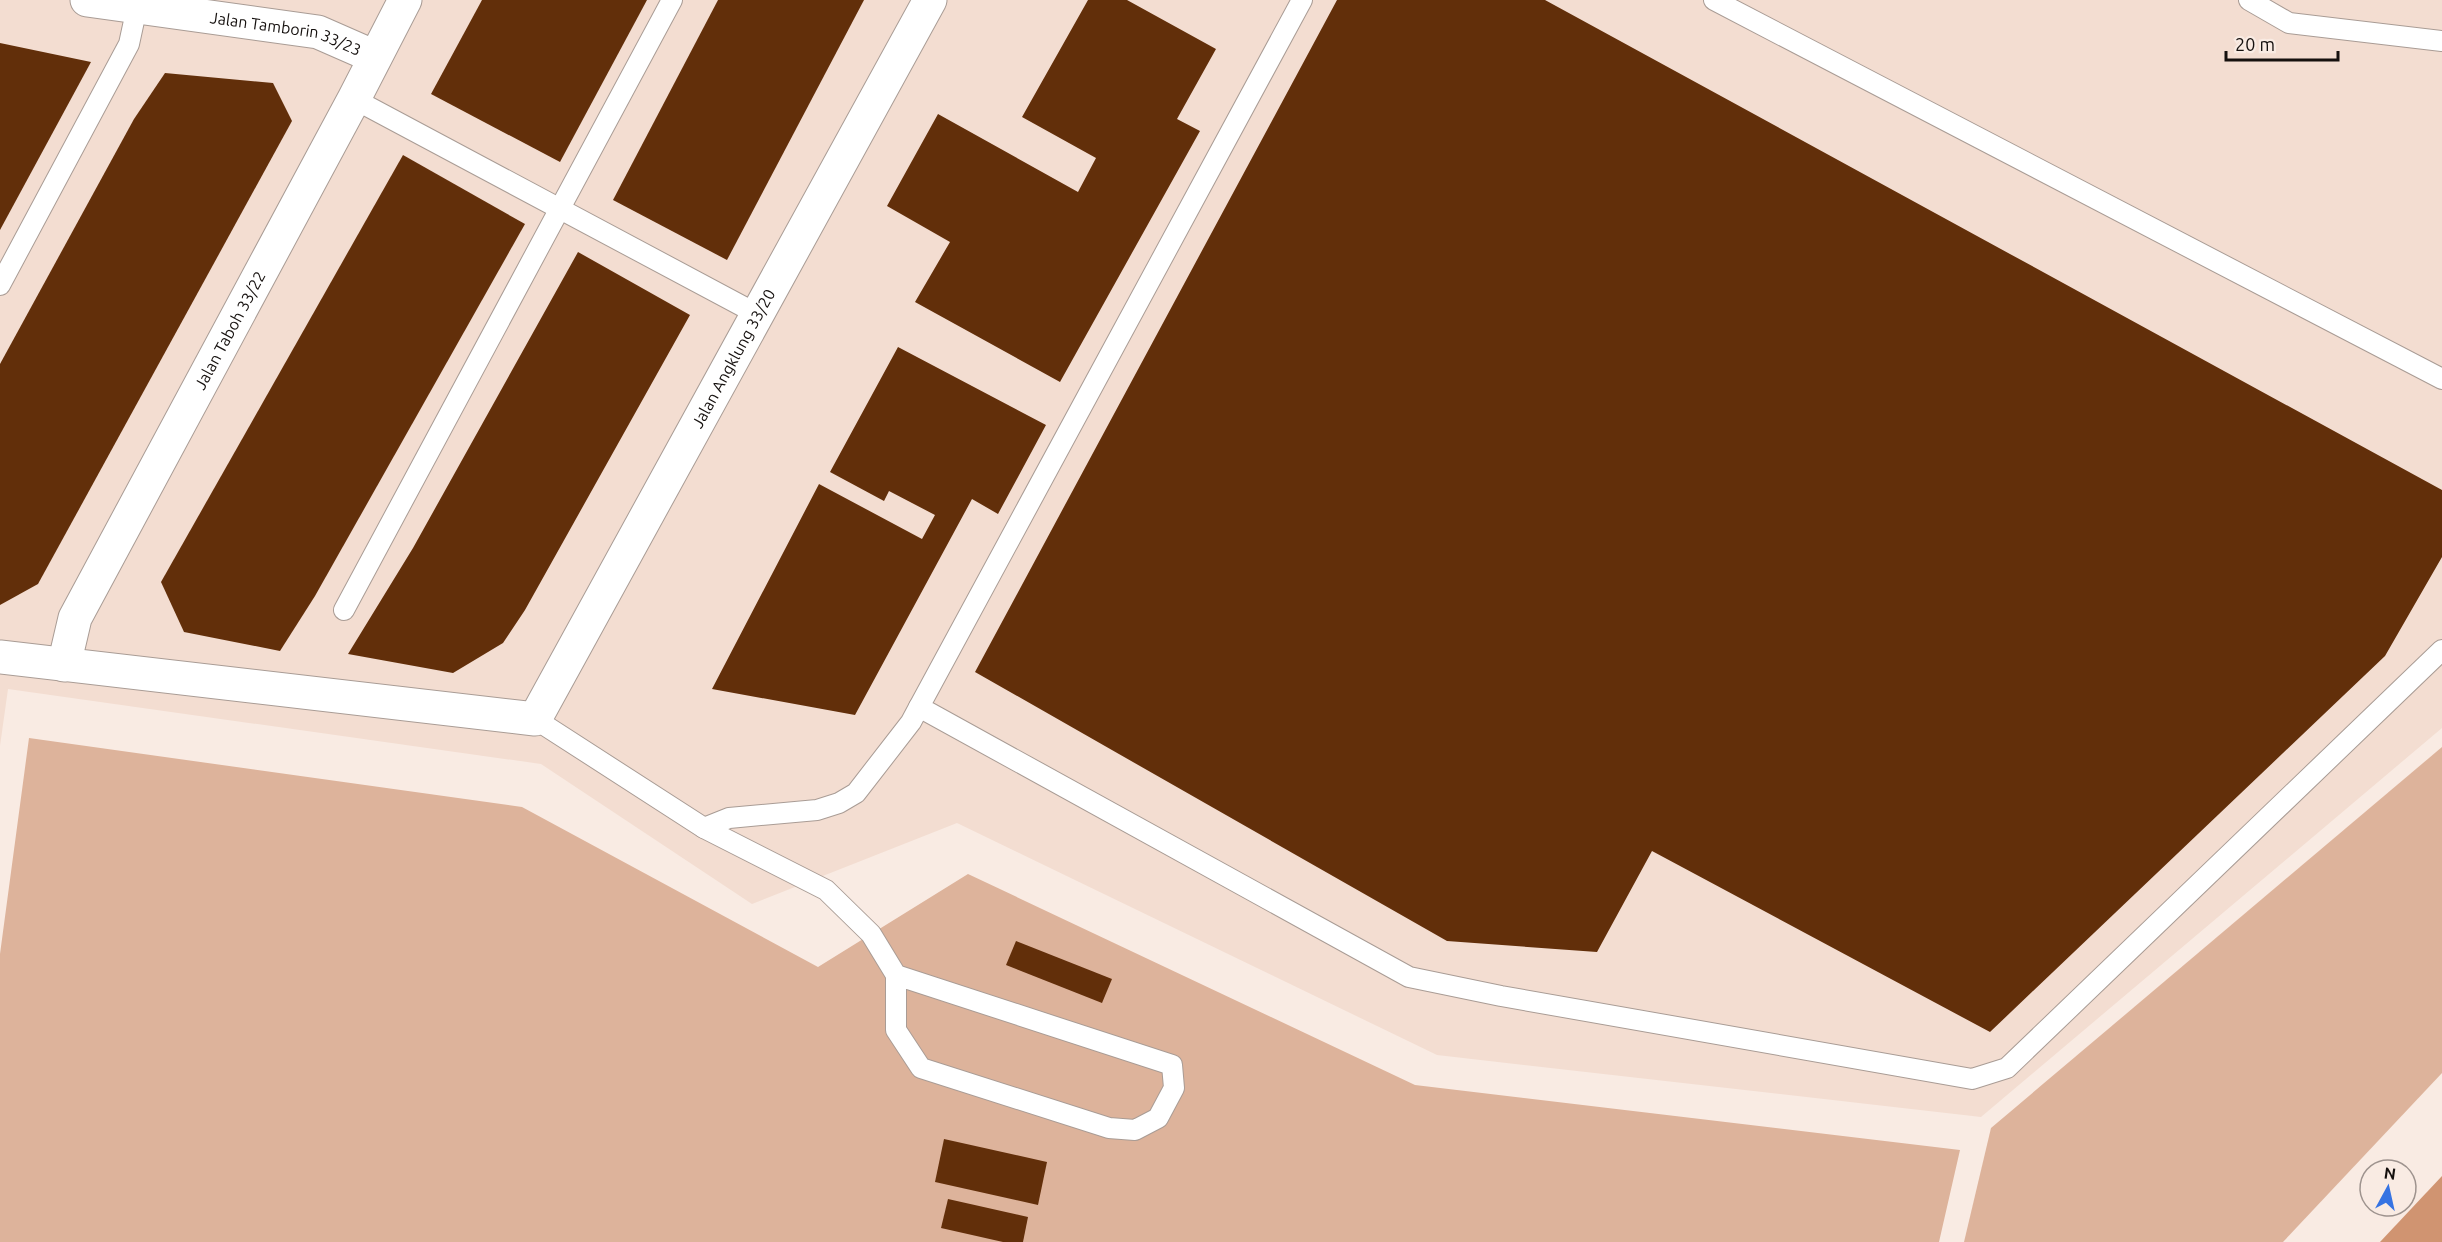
<svg xmlns="http://www.w3.org/2000/svg" width="2442" height="1242" font-family="Ubuntu,sans-serif">
	<style>
		.built { fill: #f3ddd1 }
		.green { fill: #ddb39b }
		.water { fill: #d09471 }
		.building { fill: #622f0a }
		.lines { fill: none; stroke-linecap: round; stroke-linejoin: round }
		.lane-casing { stroke: #a99c95; stroke-width: 22 }
		.street-casing { stroke: #a99c95; stroke-width: 35 }
		.lane { stroke: #fff; stroke-width: 20 }
		.street { stroke: #fff; stroke-width: 33 }
		.labels { text-anchor: middle; dominant-baseline: central; stroke-width: 6; stroke-linejoin: round; paint-order: stroke }
		.street-label { font-size: 16px; fill: #15100e; stroke: #f9ebe3 }
	</style>
	<rect width="100%" height="100%" fill="#f9ebe3"/>
	<path class="built" d="M0,0h2442v728l-461,389 -544,-62 -480,-232 -205,81 -211,-140 -533,-75 -8,57z"/>
	<g class="green">
		<path d="M29,738l493,69 296,160 150,-93 447,211 545,65 -21,92h-1939v-288z"/>
		<path d="M2442,747v326l-159,169h-319l27,-114z"/>
	</g>
	<path class="water" d="M2442,1176v66h-62z"/>
	<g class="building">
		<path d="M482,0h165l-87,162 -129,-68z"/>
		<path d="M718,0h146l-137,260 -114,-60z"/>
		<path d="M1088,0h39l89,49 -39,70 23,12 -140,251 -145,-80 35,-60 -63,-36 51,-92 140,78 18,-34 -74,-41z"/>
		<path d="M1337,0h208l897,490v67l-57,99 -395,376 -338,-181 -55,101 -150,-11 -472,-269z"/>
		<path d="M0,43l91,19 -91,168z"/>
		<path d="M165,73l108,10 19,38 -254,463 -38,21v-241l134,-245z"/>
		<path d="M403,155l122,69 -210,372 -35,55 -96,-19 -23,-50z"/>
		<path d="M578,252l112,63 -165,295 -22,33 -50,30 -105,-19 65,-106z"/>
		<path d="M898,347l148,78 -48,89 -26,-15 -117,216 -143,-26 107,-205 103,55 13,-24 -46,-24 -5,10 -54,-29z"/>
		<path d="M1016,941l96,38 -10,24 -96,-38z"/>
		<path d="M944,1139l103,23 -9,43 -103,-23z"/>
		<path d="M948,1199l80,18 -5,25h-20l-62,-14z"/>
	</g>
	<g class="lines">
		<defs>
			<g id="lane">
				<path d="M1302,0l-383,707 490,270 92,19 471,83 35,-11 435,-418"/>
				<path d="M1714,0l728,379"/>
				<path d="M2249,0l40,23 153,18"/>
				<path d="M354,99l403,215"/>
				<path d="M0,285l129,-241 8,-37"/>
				<path d="M344,610l328,-610"/>
				<path d="M535,719l169,109 122,62 45,44 25,41v55l25,38 188,60 26,2 23,-12 16,-30 -2,-23 -276,-90"/>
				<path d="M704,828l25,-10 88,-8 22,-7 17,-10 55,-71 8,-15"/>
			</g>
			<g id="street">
				<path id="s1" d="M87,0l231,32 57,25"/>
				<path id="s2" d="M0,657l535,62 395,-719"/>
				<path id="s3" d="M64,665l11,-47 279,-519 51,-99"/>
			</g>
		</defs>
		<use href="#lane" class="lane-casing"/>
		<use href="#street" class="street-casing"/>
		<use href="#lane" class="lane"/>
		<use href="#street" class="street"/>
	</g>
	<g class="labels">
		<g class="street-label">
			<text stroke="none"><textPath href="#s1" startOffset="202">Jalan Tamborin 33/23</textPath></text>
			<text stroke="none"><textPath href="#s3" startOffset="375">Jalan Taboh 33/22</textPath></text>
			<text stroke="none"><textPath href="#s2" startOffset="950">Jalan Angklung 33/20</textPath></text>
		</g>
	</g>
	<g transform="translate(2388 1188) rotate(8)"><circle r="28" fill="#f9ebe3" stroke="#9e938e" stroke-width="1.5"/>
	<path d="M0-4.5L10 22L0 15L-10 22Z" fill="#3673e2"/>
	<text y="-9" font-size="16" font-weight="bold" text-anchor="middle" fill="#15100e">N</text>
	</g>
	<path d="M2226 51v9h112v-9" fill="none" stroke="#15100e" stroke-width="3"/>
	<text x="2235" y="51" font-size="18" fill="#15100e" stroke="#f9ebe3" stroke-width="4.5" paint-order="stroke">20 m</text>
</svg>
